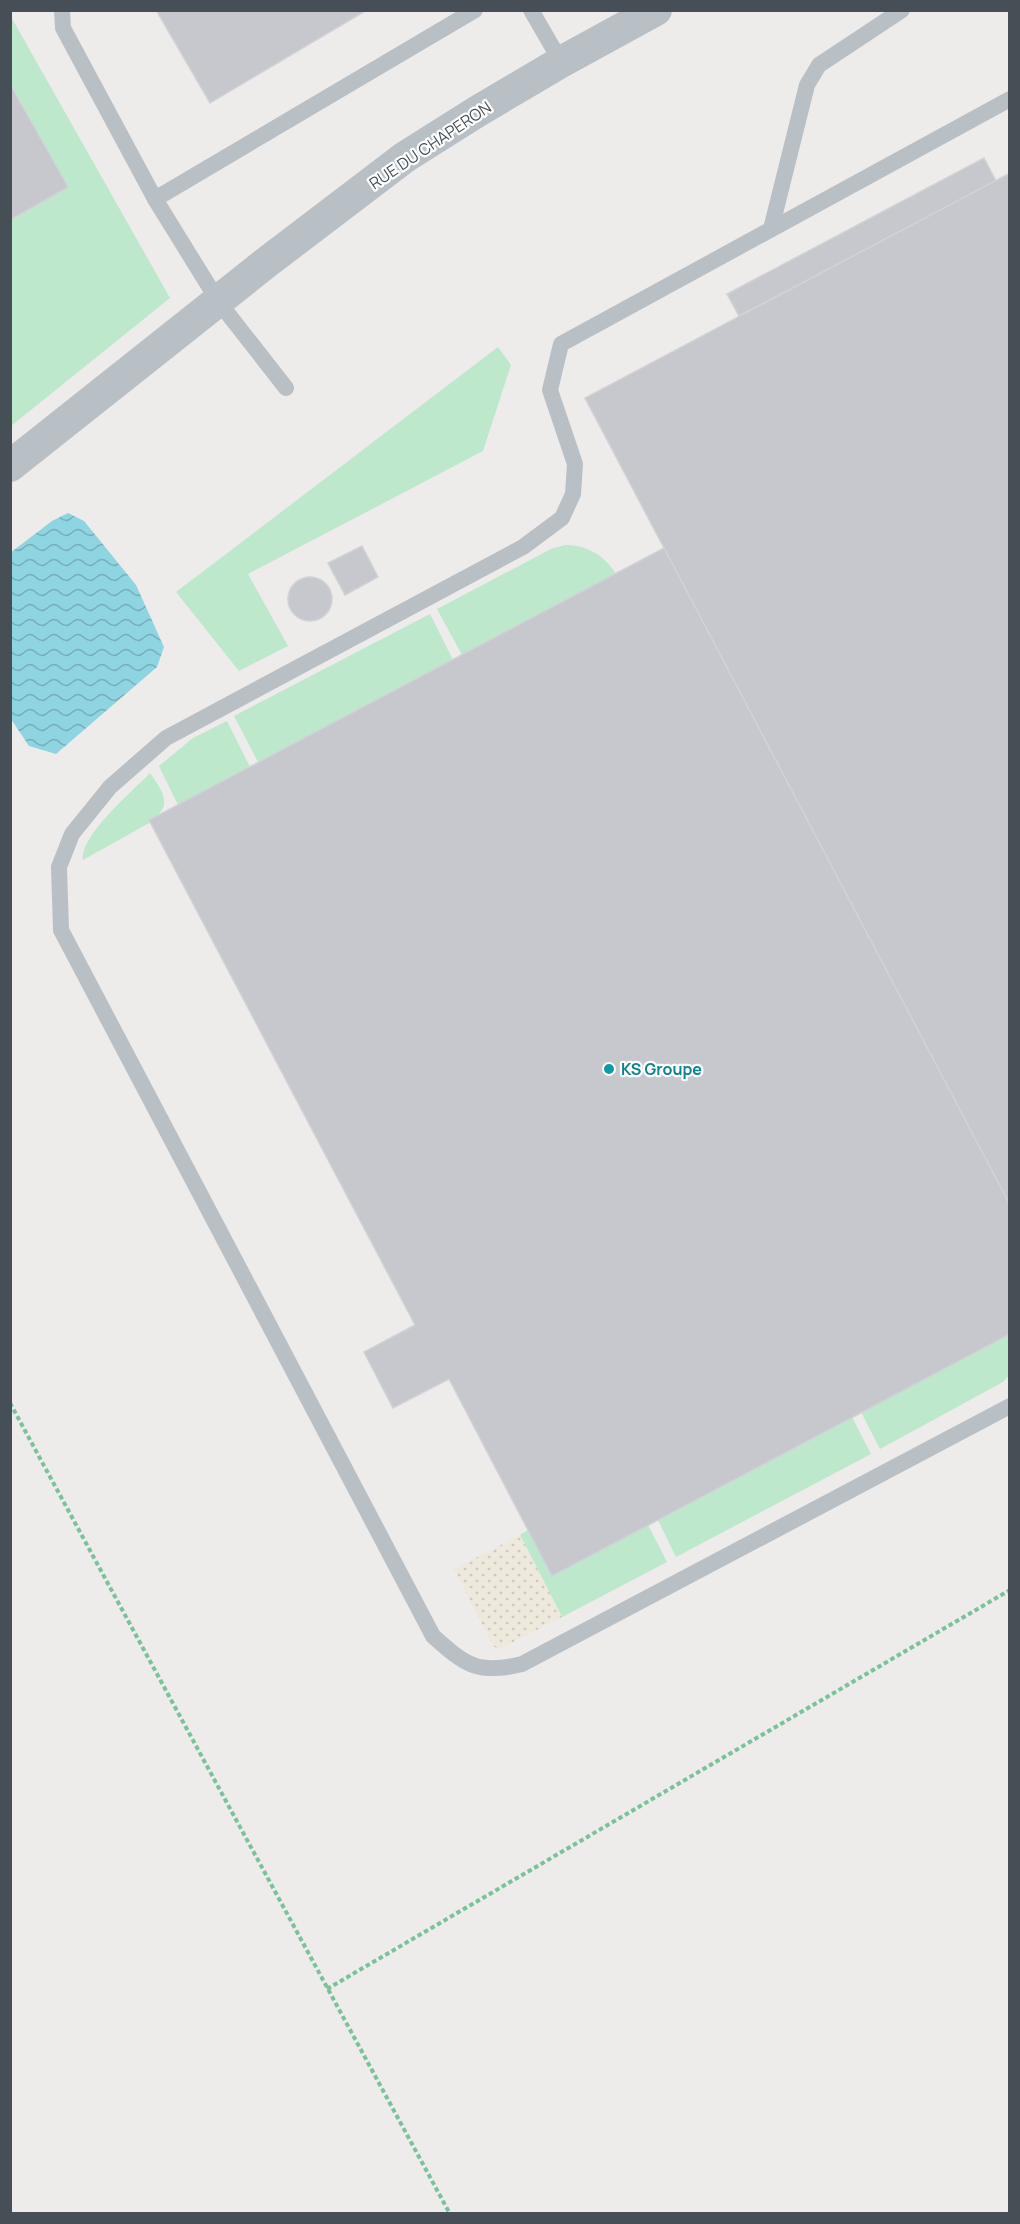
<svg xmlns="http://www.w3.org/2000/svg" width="1020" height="2224" font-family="Manrope,sans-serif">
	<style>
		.green { fill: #bde8cb }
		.sand { fill: url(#sand-dots) }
		.water { fill: url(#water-waves) }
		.building { fill: #c6c8ce; stroke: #d0d2d6; stroke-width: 1.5 }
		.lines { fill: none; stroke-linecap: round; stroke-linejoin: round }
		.path { stroke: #79c29a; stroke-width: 4; stroke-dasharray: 4.5 3; stroke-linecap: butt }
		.lane { stroke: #b8c0c6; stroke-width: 16 }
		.street { stroke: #b8c0c6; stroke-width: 32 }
		.culture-dot { fill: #0f9aa8; stroke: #fff; stroke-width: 2 }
		.labels { text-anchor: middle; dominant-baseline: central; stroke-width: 4.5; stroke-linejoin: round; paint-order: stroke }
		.street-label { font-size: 16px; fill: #464f56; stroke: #fff }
		.culture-label { font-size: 16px; font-weight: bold; fill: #0d838f; stroke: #fff; text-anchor: start }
	</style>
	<defs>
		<pattern id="sand-dots" width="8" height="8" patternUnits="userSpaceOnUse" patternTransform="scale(1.5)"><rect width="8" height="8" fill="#eee8dd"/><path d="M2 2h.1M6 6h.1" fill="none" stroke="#cdc9c0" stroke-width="1.8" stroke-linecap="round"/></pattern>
		<pattern id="water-waves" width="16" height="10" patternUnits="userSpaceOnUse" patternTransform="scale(1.5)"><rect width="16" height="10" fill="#8ed4e1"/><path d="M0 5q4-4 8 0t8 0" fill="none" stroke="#76aeb9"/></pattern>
	</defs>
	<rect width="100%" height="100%" fill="#eeebeb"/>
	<g class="green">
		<path d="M10,15l160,283 -159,128v-206l57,-33 -57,-103z"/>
		<path d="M498,347l13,18 -28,86 -235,123 40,72 -49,25 -63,-79z"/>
		<path d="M565,545c22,0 39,10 51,29l-154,81 -25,-46 114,-60z"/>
		<path d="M430,614l23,46 -195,102 -24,-46z"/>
		<path d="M227,721l23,46 -72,38 -19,-39 34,-28z"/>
		<path d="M150,773c12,17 25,34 0,47l1,2 -68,38c-3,-25 50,-69 67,-87z"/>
		<path d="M1009,1334v41l-6,7 -123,67 -19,-37z"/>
		<path d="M852,1417l19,37 -195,103 -18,-37z"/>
		<path d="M648,1525l19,37 -105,55 -42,-82 8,-5z"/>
	</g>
	<path class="sand" d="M520,1535l42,82 -63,32 -6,-3 -39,-77z"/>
	<path class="water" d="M68,513l16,8 52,64 28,62 -7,20 -101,87 -27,-8 -18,-27 -1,-166 42,-32z"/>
	<g class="building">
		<path d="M156,10h211l-157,93z"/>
		<path d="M10,84l58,103 -58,33z"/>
		<path d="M984,158l12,23 -257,135 -12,-22z"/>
		<path d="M1010,173v1032l-425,-807z"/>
		<path d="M362,546l16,31 -33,18 -17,-32z"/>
		<path d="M664,548l346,657v129l-458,242 -103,-197 -56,29 -29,-56 51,-27 -266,-505z"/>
		<circle cx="310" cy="599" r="22"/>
	</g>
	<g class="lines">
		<g class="path">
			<path d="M10,1403l440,811"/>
			<path d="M327,1989l683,-399"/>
		</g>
		<g class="lane">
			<path d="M62,10l1,18 92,171 63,102 68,87"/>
			<path d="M531,10l30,52"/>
			<path d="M1010,99l-449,245 -11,46 25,74 -2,30 -11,24 -39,29 -357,191 -56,49 -38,47 -13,33 2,63 372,706c32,29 45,39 89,28l488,-258"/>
			<path d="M155,199l320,-189"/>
			<path d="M771,229l36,-144 12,-20 83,-55"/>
		</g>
		<path class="street" d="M10,466l257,-204 138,-105 73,-46 83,-49 95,-52"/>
	</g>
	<circle class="culture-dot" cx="609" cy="1069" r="6"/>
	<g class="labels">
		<g class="street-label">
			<text transform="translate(430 145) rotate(-34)">RUE DU CHAPERON</text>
		</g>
		<g class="culture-label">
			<text x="621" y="1069">KS Groupe</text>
		</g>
	</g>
	<rect width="1020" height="2224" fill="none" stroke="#464f56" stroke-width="24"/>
</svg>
